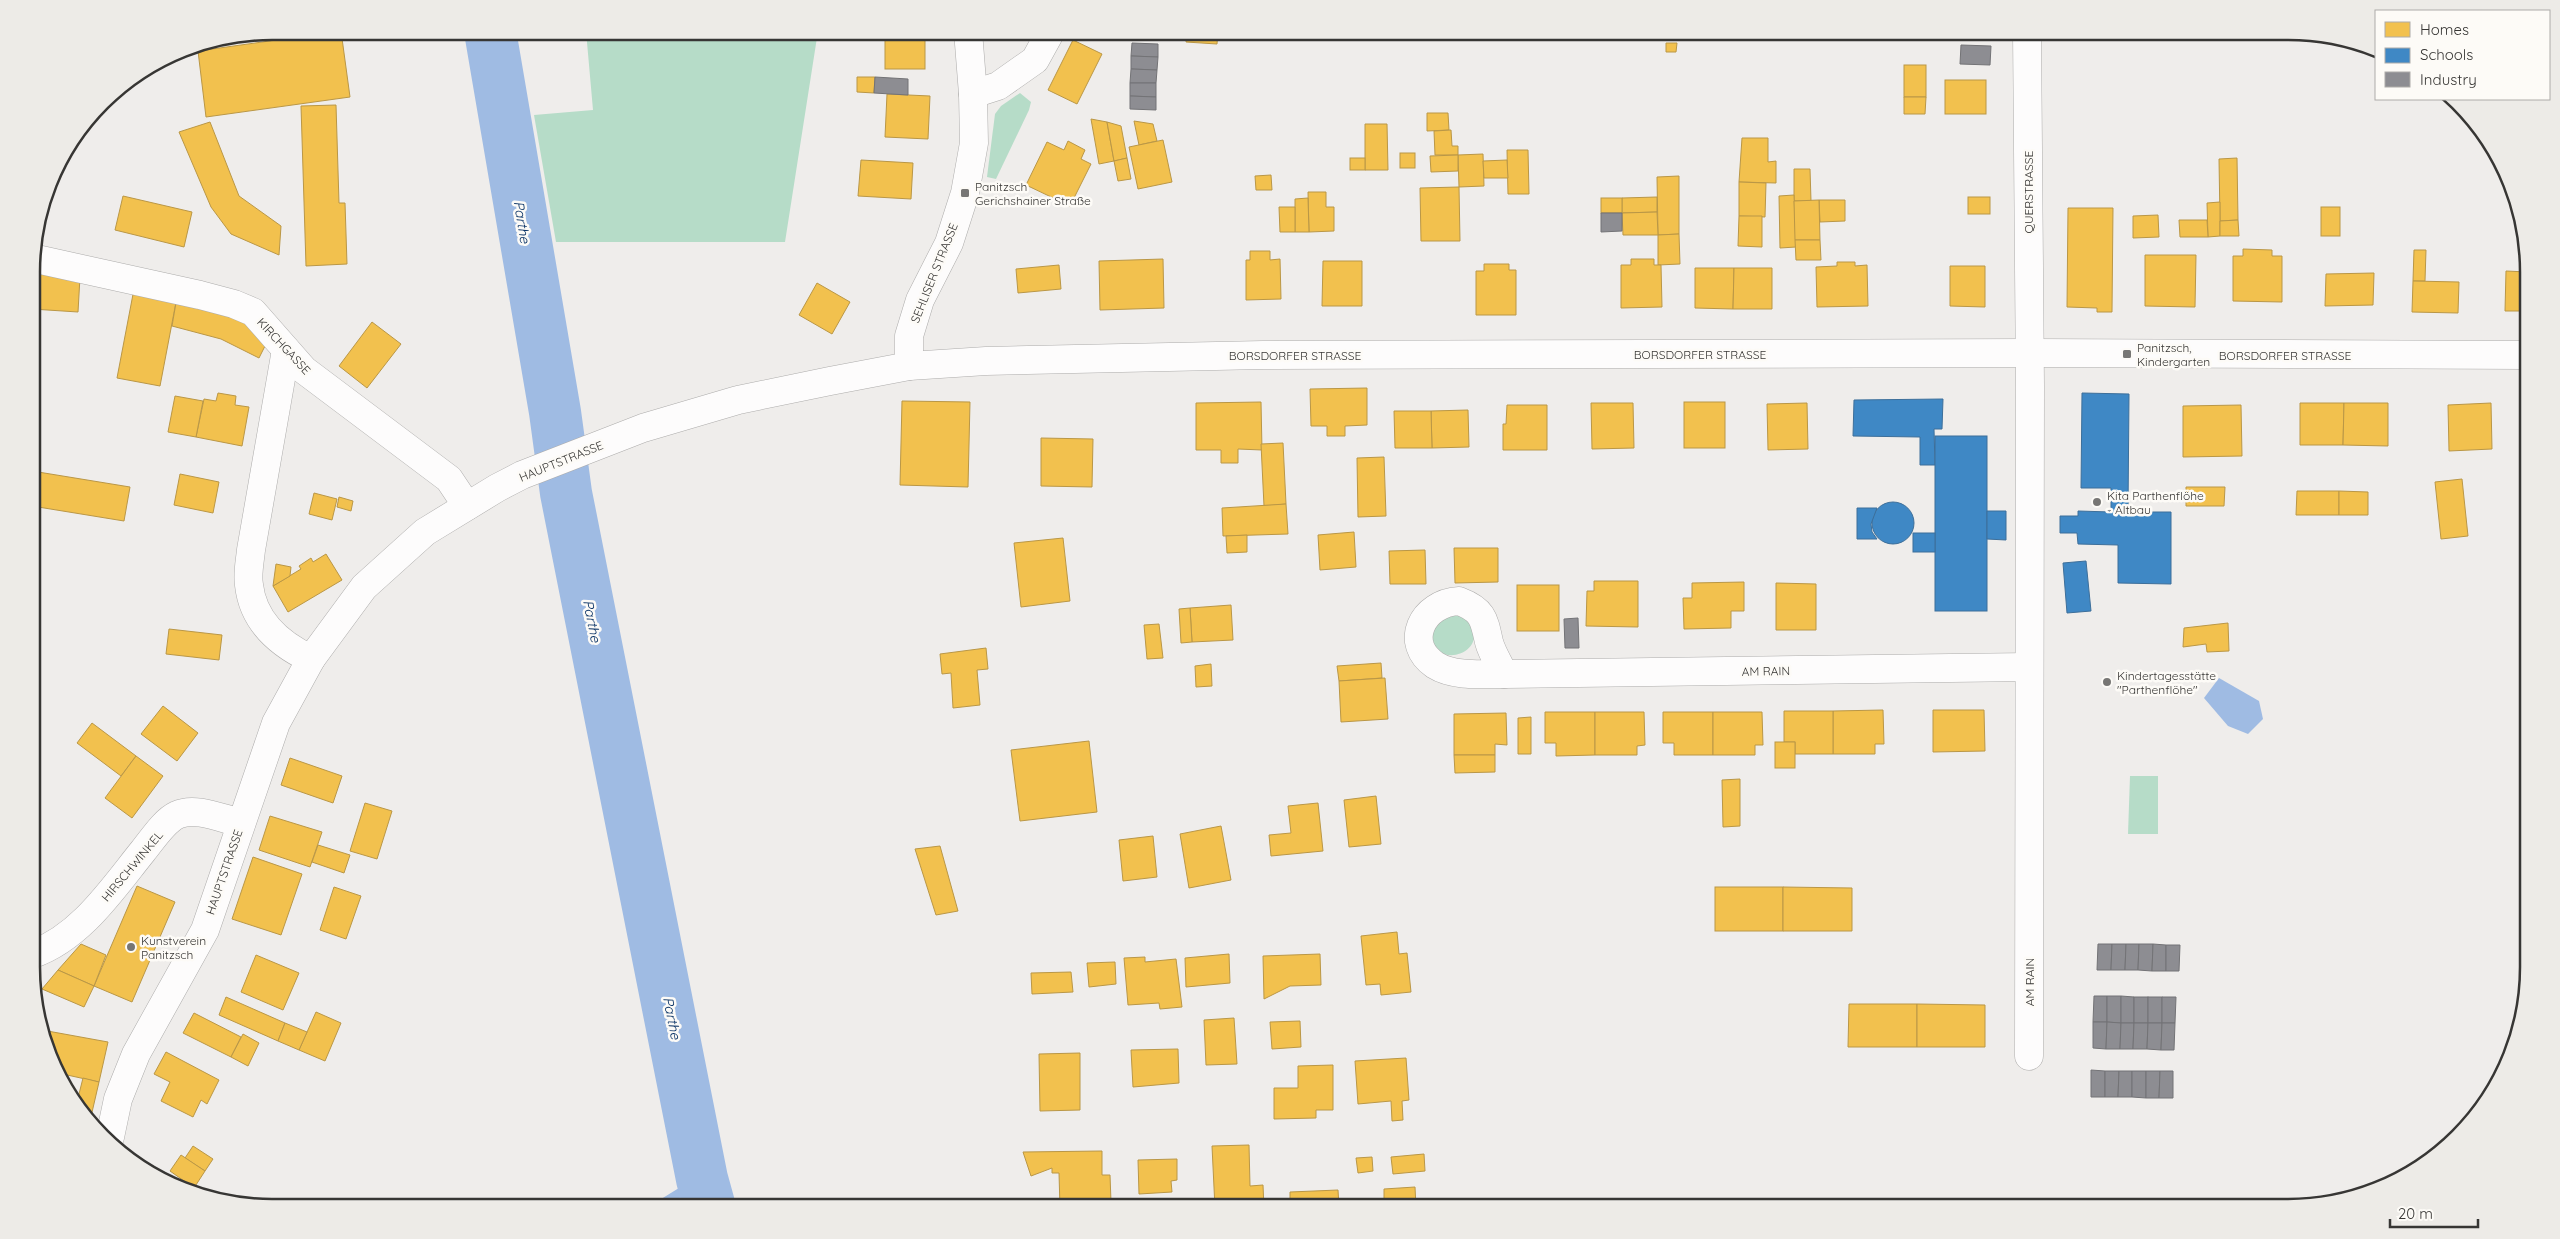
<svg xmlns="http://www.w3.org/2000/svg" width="2560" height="1239" font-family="Quicksand,sans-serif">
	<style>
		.green { fill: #b6dcc8 }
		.water { fill: #9fbbe3 }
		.homes { fill: #f2c14e; stroke: #ba9746 }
		.schools { fill: #3f88c5; stroke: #3d6f9a }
		.industry { fill: #8d8d92; stroke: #737376 }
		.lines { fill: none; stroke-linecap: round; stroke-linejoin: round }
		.stream { stroke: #9fbbe3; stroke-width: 9 }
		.river { stroke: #9fbbe3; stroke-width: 52 }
		.minor-casing { stroke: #adacab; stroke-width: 29 }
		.minor { stroke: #fdfcfc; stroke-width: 28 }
		.poi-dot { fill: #777674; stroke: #fdfbf7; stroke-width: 2 }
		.labels { text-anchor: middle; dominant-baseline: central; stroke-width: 5; stroke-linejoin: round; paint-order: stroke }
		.poi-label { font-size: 12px; fill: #373634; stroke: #fdfbf7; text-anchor: start }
		.street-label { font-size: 12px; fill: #373634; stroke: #fdfbf7 }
		.water-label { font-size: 14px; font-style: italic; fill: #0a3366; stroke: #fdfbf7 }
		.rim { fill: none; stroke: #373634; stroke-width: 2.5 }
	</style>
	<rect width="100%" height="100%" fill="#efedeb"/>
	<g class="green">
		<path d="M586,31h232l-33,211h-229l-22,-127 59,-5z"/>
		<path d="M1020,93l11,9 -2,8 -33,69 -9,-2 8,-63 6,-8z"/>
		<path d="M1448,612l17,4c2,4 6,9 8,13 8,22 -26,36 -38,18 -4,-4 -4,-13 -5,-18z"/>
		<path d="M2130,776h28v58h-30z"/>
	</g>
	<path class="water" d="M2219,678l40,23 4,18 -15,15 -20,-8 -24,-28z"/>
	<g class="homes">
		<path d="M341,31l9,66 -144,20 -8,-66z"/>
		<rect x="885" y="31" width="40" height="38"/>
		<path d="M1187,31h31l-1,13 -31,-2z"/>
		<path d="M1073,40l29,14 -25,50 -29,-14z"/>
		<path d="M1666,43h11l-1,9h-10z"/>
		<rect x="1904" y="65" width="22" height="32"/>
		<path d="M857,77h18l-1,16 -17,-1z"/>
		<rect x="1945" y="80" width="41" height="34"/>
		<path d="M887,94l43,2 -2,43 -43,-2z"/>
		<path d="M1904,97h22l-1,17h-21z"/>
		<path d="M336,105l3,98h6l2,61 -41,2 -5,-160z"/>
		<path d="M1427,113h21l1,17 -22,1z"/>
		<path d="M1091,119l16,3 7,39 -15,3z"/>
		<path d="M1134,121l19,3 4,17 -18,4z"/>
		<path d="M210,122l29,74 42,30 -2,29 -48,-21 -20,-27 -32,-75z"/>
		<path d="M1107,122l14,4 6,32 -13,3z"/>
		<path d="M1365,124h22l1,46h-23z"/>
		<path d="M1451,130l1,16h6v9h-23l-1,-24z"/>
		<path d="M1742,138h26v24l8,-1v22l-37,-1z"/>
		<path d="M1163,140l9,42 -34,7 -9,-42z"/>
		<path d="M1068,141l17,9 -4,9 10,5 -21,42 -44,-21 21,-43 17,8z"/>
		<path d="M1507,150h21l1,44h-21z"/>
		<rect x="1400" y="153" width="15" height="15"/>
		<path d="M1483,154l1,32 -25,1 -1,-32z"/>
		<path d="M1458,155v16l-27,1 -1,-16z"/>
		<path d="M1127,158l4,21 -13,2 -4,-20z"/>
		<rect x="1350" y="158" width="15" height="12"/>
		<path d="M2237,158l1,62 -18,1 -1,-62z"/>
		<path d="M861,160l52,3 -2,36 -53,-3z"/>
		<path d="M1507,160l1,18h-24l-1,-17z"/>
		<path d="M1794,169h16l1,32h-17z"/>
		<path d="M1271,175l1,15h-16l-1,-14z"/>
		<path d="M1679,176v58l-21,1 -1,-58z"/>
		<path d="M1739,182l27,1 -1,34 -26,-1z"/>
		<path d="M1459,187l1,54h-39l-1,-53z"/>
		<path d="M1308,192h18v15h8v24l-25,1z"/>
		<path d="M1794,195l2,52 -16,1 -1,-52z"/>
		<path d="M123,196l69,16 -8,35 -69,-17z"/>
		<path d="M1657,197v15l-35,1v-15z"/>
		<rect x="1968" y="197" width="22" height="17"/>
		<path d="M1308,198l1,34h-14v-33z"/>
		<rect x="1601" y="198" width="21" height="15"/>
		<path d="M1819,200h26v21l-25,1z"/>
		<path d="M1819,200l1,40h-25l-1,-39z"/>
		<path d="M2220,202v34l-12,1 -1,-34z"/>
		<path d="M1279,207h16v25h-15z"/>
		<rect x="2321" y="207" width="19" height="29"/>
		<path d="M2068,208h45l-1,104h-15v-4l-30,-1z"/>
		<path d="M1657,212l1,23h-35l-1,-22z"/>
		<path d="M2158,215l1,22 -26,1v-22z"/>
		<path d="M1739,216h23v31l-24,-1z"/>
		<path d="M2179,220h28l1,17h-28z"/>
		<path d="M2238,220l1,16h-19v-15z"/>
		<path d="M1679,234l1,30 -22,1v-30z"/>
		<path d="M1795,240h25l1,20h-25z"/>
		<path d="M2243,249l29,1v6h10v46l-49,-1v-45h10z"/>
		<path d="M2414,250h12l-1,31h-12z"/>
		<path d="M1250,251h20v9l10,-1 1,40 -35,1v-40h4z"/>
		<path d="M2145,255h51l-1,52 -50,-1z"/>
		<path d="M1163,259l1,49 -64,2 -1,-49z"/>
		<path d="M1631,259h23v6h7l1,42 -41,1v-43h10z"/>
		<path d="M1323,261h39v45h-40z"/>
		<path d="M1837,262h18v4l12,-1 1,41 -51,1 -1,-40 21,-1z"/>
		<path d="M1484,264h25v6h7v45h-40v-44h8z"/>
		<path d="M1059,265l2,24 -43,4 -2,-24z"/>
		<path d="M1950,266h35v41l-35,-1z"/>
		<path d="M1695,268h39l-1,41 -38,-1z"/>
		<path d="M1734,268h38v41h-39z"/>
		<path d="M33,271l47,6 -2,35 -46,-3z"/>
		<path d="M2506,271l21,1v39h-22z"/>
		<path d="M2374,273l-1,32 -48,1 1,-32z"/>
		<path d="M2413,281l46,1 -1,31 -46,-1z"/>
		<path d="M817,283l33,19 -18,32 -33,-19z"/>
		<path d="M134,289l43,8 -17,89 -43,-8z"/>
		<path d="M177,297l57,16 33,29 -8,16 -38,-19 -49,-13z"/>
		<path d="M372,322l29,22 -34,44 -28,-22z"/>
		<path d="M1367,388v37l-22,1v10h-18v-10h-16l-1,-37z"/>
		<path d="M218,393l18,3 -1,9 14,2 -7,39 -46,-9 8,-38 12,2z"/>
		<path d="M175,396l28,5 -7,36 -28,-5z"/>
		<path d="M902,401l68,1 -2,85 -68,-2z"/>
		<path d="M1261,402l1,48 -24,-1v14h-17v-13h-25v-47z"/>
		<rect x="1684" y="402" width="41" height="46"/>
		<path d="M1591,403h42l1,45 -42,1z"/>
		<path d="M1807,403l1,46 -40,1 -1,-46z"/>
		<path d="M2300,403h44l-1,42h-43z"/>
		<path d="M2344,403h44v43l-45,-1z"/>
		<path d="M2491,403l1,46 -43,2 -1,-46z"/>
		<path d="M1507,405h40v45h-44v-26h3z"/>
		<path d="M2241,405l1,51 -59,1v-51z"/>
		<path d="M1468,410l1,37 -37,1 -1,-37z"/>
		<path d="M1394,411h37l1,37h-37z"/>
		<path d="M1041,438l52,1 -1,48 -51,-1z"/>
		<path d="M1283,443l3,61 -22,2 -3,-62z"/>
		<path d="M1384,457l2,59 -28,1 -1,-59z"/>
		<path d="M32,471l98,16 -6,34 -92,-15z"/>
		<path d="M180,474l39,8 -6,31 -39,-8z"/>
		<path d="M2462,479l6,57 -27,3 -6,-57z"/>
		<path d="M2186,487h39l-1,19h-38z"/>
		<path d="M2297,491h42v24h-43z"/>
		<path d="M2339,491l29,1v23h-29z"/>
		<path d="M314,493l23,6 -5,21 -23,-6z"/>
		<path d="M339,497l14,4 -2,10 -14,-4z"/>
		<path d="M1286,504l2,30 -65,2 -1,-28z"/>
		<path d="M1354,532l2,35 -36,3 -2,-35z"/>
		<path d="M1247,535v17l-20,1 -1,-17z"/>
		<path d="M1063,538l7,63 -49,6 -7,-64z"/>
		<path d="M1454,548h44v34l-43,1z"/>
		<path d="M1425,550l1,34h-36l-1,-33z"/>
		<path d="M326,554l16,26 -54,32 -15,-26 28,-17 -2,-3 12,-8 2,4z"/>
		<path d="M276,564l15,3 -1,9 -17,10z"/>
		<path d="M1594,581h44v46l-52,-1 1,-35h7z"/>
		<path d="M1744,582v29h-13v17l-47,1 -1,-31h9v-15z"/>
		<path d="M1776,583l40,1v46h-40z"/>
		<rect x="1517" y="585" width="42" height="46"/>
		<path d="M1231,605l2,35 -41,2 -2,-34z"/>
		<path d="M1190,608l2,34 -11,1 -2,-34z"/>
		<path d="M2228,623l1,28 -22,1 -1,-8 -23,3 1,-19z"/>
		<path d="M1159,624l4,34 -16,1 -3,-34z"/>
		<path d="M169,629l53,6 -3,25 -53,-6z"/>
		<path d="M986,648l2,21 -11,1 3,35 -27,3 -2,-35 -9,1 -2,-20z"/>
		<path d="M1381,663l1,15 -43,3 -2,-15z"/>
		<path d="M1211,664l1,22 -16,1 -1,-21z"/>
		<path d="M1385,678l3,41 -47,3 -2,-41z"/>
		<path d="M163,706l35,27 -21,28 -36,-27z"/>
		<path d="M1883,710l1,34h-9v10h-42v-43z"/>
		<path d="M1933,710h51l1,41 -52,1z"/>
		<path d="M1784,711h49v43h-38v-12h-11z"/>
		<path d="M1545,712h50v43l-39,1v-13h-11z"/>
		<path d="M1595,712h49l1,33 -8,1v9h-42z"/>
		<path d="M1663,712h50v43h-39v-12h-11z"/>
		<path d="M1713,712h49l1,33h-8v10h-42z"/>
		<path d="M1506,713l1,32 -12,-1v11h-41v-41z"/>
		<path d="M1531,717v37h-13v-36z"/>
		<path d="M92,723l44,33 -15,20 -44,-33z"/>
		<path d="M1089,741l8,71 -77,9 -9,-71z"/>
		<rect x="1775" y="742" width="20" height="26"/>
		<path d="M1454,755h41v17l-40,1z"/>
		<path d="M136,756l27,20 -31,42 -27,-20z"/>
		<path d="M290,758l52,18 -9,27 -52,-18z"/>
		<path d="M1740,779v47l-17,1 -1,-47z"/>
		<path d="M1376,796l5,48 -32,3 -5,-47z"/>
		<path d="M365,803l27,8 -15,48 -27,-8z"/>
		<path d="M1318,803l5,48 -52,5 -2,-21 22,-2 -3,-27z"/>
		<path d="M270,816l52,16 -12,35 -51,-17z"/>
		<path d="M1221,826l10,54 -42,8 -9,-54z"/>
		<path d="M1153,836l4,41 -34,4 -4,-41z"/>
		<path d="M318,845l32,10 -6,18 -32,-11z"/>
		<path d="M940,846l18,65 -22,4 -21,-66z"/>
		<path d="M253,857l49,17 -21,61 -49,-16z"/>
		<path d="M137,886l38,16 -43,100 -38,-16z"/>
		<path d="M334,887l27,9 -15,43 -26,-9z"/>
		<rect x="1715" y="887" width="68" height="44"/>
		<path d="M1783,887l69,1v43h-69z"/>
		<path d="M1397,932l2,22 8,-1 4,39 -30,3 -1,-11 -14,1 -5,-49z"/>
		<path d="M81,944l25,11 -12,31 -36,-16z"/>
		<path d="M1229,954l1,29 -44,4 -1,-29z"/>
		<path d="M1320,954l1,31 -31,1 -26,13 -1,-43z"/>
		<path d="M256,955l43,18 -16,37 -42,-18z"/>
		<path d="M1145,957v5l31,-3 6,48 -22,2 -1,-6 -31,2 -4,-47z"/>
		<path d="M1115,962l1,22 -27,3 -2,-24z"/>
		<path d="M58,970l36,16 -10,21 -42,-18z"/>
		<path d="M1071,972l2,20 -41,2 -1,-21z"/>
		<path d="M226,997l59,26 -7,18 -59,-26z"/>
		<path d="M1849,1004h68v43h-69z"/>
		<path d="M1917,1004l68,1v42h-68z"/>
		<path d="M316,1012l25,11 -16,38 -26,-11z"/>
		<path d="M194,1013l47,24 -10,20 -48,-24z"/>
		<path d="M1234,1018l3,46 -31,1 -2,-45z"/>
		<path d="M1300,1021l1,26 -29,2 -2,-27z"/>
		<path d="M285,1023l22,9 -8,18 -21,-9z"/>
		<path d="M42,1030l66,12 -9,40 -41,-9 -9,-14z"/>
		<path d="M243,1034l16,9 -11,23 -17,-9z"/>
		<path d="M1178,1049l1,34 -46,4 -2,-37z"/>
		<path d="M166,1052l53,28 -12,24 -6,-4 -8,17 -32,-16 9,-19 -16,-8z"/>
		<path d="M1080,1053v57l-40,1 -1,-57z"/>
		<path d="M1406,1058l3,42 -7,1 1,19 -11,1 -1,-20 -33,3 -3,-43z"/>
		<path d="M1333,1065v45h-17v8l-42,1v-31h24v-22z"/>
		<path d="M83,1078l16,4 -9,39 -9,-8 -5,-7z"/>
		<path d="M1249,1145l1,41 13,-1 1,23h-49l-3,-62z"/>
		<path d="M193,1146l20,13 -8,12 -20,-13z"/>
		<path d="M1102,1151v24h8l1,27 -28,1v5h-23l-1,-35h-7v-5l-21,8 -8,-24z"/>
		<path d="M1424,1154l1,17 -32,3 -2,-17z"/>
		<path d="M181,1155l24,16 -11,17 -24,-17z"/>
		<path d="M1372,1157l1,14 -15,2 -2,-15z"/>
		<path d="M1177,1159v21l-6,1 1,11 -33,2 -1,-34z"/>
		<path d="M1415,1187l1,20h-32v-18z"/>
		<path d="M1338,1190l1,17h-49v-15z"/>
	</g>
	<g class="schools">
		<path d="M2082,393l47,1 -1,118h43v72l-53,-1v-38l-40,-1 -1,-11h-17v-17h18v-5l33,1v-24h-30z"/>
		<path d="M1943,399l-1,30h-8l1,36h-15v-28l-67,-1 1,-36z"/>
		<rect x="1935" y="436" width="52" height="175"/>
		<circle cx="1893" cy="523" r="21"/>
		<path d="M1857,508h20l-6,16 1,8 5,7h-20z"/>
		<path d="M1987,511h19v29l-19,-1z"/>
		<rect x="1913" y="533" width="22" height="19"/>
		<path d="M2086,561l5,50 -24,2 -4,-50z"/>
	</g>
	<g class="industry">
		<path d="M1132,43l26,1v13l-27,-1z"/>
		<path d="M1961,45l30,1 -1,19 -30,-1z"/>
		<path d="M1131,56l27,1 -1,13 -26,-1z"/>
		<path d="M1131,69l26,1 -1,13h-26z"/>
		<path d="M875,77l33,2v16l-34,-2z"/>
		<path d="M1130,83h26v14l-26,-1z"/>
		<path d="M1130,96l26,1v13l-26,-1z"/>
		<path d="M1601,213h21v18l-21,1z"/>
		<path d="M1578,618l1,30h-14l-1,-29z"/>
		<path d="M2098,944h14l-1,26h-14z"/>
		<path d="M2112,944h14l-1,26h-14z"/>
		<path d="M2126,944h13l-1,26h-13z"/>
		<path d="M2139,944h14l-1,27 -14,-1z"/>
		<path d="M2153,944l13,1v26h-14z"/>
		<path d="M2166,945h14l-1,26h-13z"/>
		<path d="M2094,996h13v26h-14z"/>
		<path d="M2107,996h14v27l-14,-1z"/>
		<path d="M2121,996l13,1v26h-13z"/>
		<rect x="2134" y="997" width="14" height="26"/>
		<rect x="2148" y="997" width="14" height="26"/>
		<path d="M2162,997h14l-1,26h-13z"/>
		<path d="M2093,1022h14l-1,27 -13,-1z"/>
		<path d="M2107,1022l14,1 -1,26h-14z"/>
		<path d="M2121,1023h13l-1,26h-13z"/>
		<path d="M2134,1023h14l-1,26h-14z"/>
		<path d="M2148,1023h14l-1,27 -14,-1z"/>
		<path d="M2162,1023h13l-1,27h-13z"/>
		<path d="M2091,1070l14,1v26h-14z"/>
		<path d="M2105,1071h14l-1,26h-13z"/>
		<path d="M2119,1071h13v26h-14z"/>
		<path d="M2132,1071h14v27l-14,-1z"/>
		<path d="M2146,1071h14l-1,27h-13z"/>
		<path d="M2160,1071h13v27h-14z"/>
	</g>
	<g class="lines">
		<path class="stream" d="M655,1208l47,-29"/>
		<path class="river" d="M490,31l65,381 11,81 136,686 8,29"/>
		<defs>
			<g id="minor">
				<path d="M2027,31l3,355 -1,670"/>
				<path d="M973,94l25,-8 37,-26 16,-29"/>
				<path d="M32,258l168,37 34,9 19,8 51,58 145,109 18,27"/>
				<path d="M286,350l-35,200c-1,11 -4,24 -2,35 4,36 30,59 62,74"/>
				<path d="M909,366v-30l11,-36 29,-57 16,-50 9,-50 -1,-49 -5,-63"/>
				<path d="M1459,601c24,9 25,18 30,41 3,11 10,22 15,32 -21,0 -50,3 -69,-9 -32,-22 -13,-62 24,-64z"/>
				<path d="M1504,674l524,-7"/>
				<path d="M33,954c48,-17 80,-66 110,-103 9,-11 21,-30 34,-36 18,-9 46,4 64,8"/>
				<path d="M110,1137l8,-38 18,-45 69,-124 71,-207 35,-64 53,-72 61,-55 72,-44 25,-13 121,-47 95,-28 92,-19 79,-15 77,-5 277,-6 766,-2 498,2"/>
			</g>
		</defs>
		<use href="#minor" class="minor-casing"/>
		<use href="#minor" class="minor"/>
	</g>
	<g class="poi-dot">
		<rect x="960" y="188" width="10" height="10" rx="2.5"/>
		<rect x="2122" y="349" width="10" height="10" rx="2.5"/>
		<circle cx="2097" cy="502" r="5"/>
		<circle cx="2107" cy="682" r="5"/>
		<circle cx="131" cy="947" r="5"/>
	</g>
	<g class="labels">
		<g class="poi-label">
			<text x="975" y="186">Panitzsch<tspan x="975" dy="14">Gerichshainer Straße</tspan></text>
			<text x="2137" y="347">Panitzsch,<tspan x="2137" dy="14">Kindergarten</tspan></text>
			<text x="2107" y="495">Kita Parthenflöhe<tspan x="2107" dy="14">- Altbau</tspan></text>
			<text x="2117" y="675">Kindertagesstätte<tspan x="2117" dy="14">"Parthenflöhe"</tspan></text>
			<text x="141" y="940">Kunstverein<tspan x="141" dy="14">Panitzsch</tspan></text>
		</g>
		<g class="street-label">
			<text transform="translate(2028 192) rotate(-90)">QUERSTRASSE</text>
			<text transform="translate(934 273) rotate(-68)">SEHLISER STRASSE</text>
			<text transform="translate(284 346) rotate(47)">KIRCHGASSE</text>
			<text x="1700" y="354">BORSDORFER STRASSE</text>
			<text x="1295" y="355">BORSDORFER STRASSE</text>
			<text x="2285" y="355">BORSDORFER STRASSE</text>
			<text transform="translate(561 461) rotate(-22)">HAUPTSTRASSE</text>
			<text transform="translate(1766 671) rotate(-1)">AM RAIN</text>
			<text transform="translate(132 866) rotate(-50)">HIRSCHWINKEL</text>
			<text transform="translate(224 872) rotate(-71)">HAUPTSTRASSE</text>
			<text transform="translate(2029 982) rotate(-90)">AM RAIN</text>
		</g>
		<g class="water-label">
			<text transform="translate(522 222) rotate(81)">Parthe</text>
			<text transform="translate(592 621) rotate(79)">Parthe</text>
			<text transform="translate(672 1018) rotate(79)">Parthe</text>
		</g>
	</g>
	<path d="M0 0H2560V1239H0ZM272 40H2288A232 232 0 0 1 2520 272V967A232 232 0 0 1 2288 1199H272A232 232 0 0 1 40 967V272A232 232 0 0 1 272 40Z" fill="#edebe7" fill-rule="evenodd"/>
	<path class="rim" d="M272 40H2288A232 232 0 0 1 2520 272V967A232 232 0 0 1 2288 1199H272A232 232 0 0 1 40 967V272A232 232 0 0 1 272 40Z"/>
	<rect x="2375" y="10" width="175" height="90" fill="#fdfbf7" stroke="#aeaca9"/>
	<rect x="2385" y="22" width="25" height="15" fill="#f2c14e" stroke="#aeaca9"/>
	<text x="2420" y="35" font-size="15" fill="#373634">Homes</text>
	<rect x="2385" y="48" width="25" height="15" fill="#3f88c5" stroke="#aeaca9"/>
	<text x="2420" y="60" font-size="15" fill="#373634">Schools</text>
	<rect x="2385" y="72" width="25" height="15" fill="#8d8d92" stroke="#aeaca9"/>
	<text x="2420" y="85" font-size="15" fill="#373634">Industry</text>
	<path d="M2390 1219v8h88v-8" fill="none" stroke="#373634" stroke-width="2.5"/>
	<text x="2398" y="1219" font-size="15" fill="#373634" stroke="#fdfbf7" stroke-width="4" paint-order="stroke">20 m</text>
</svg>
